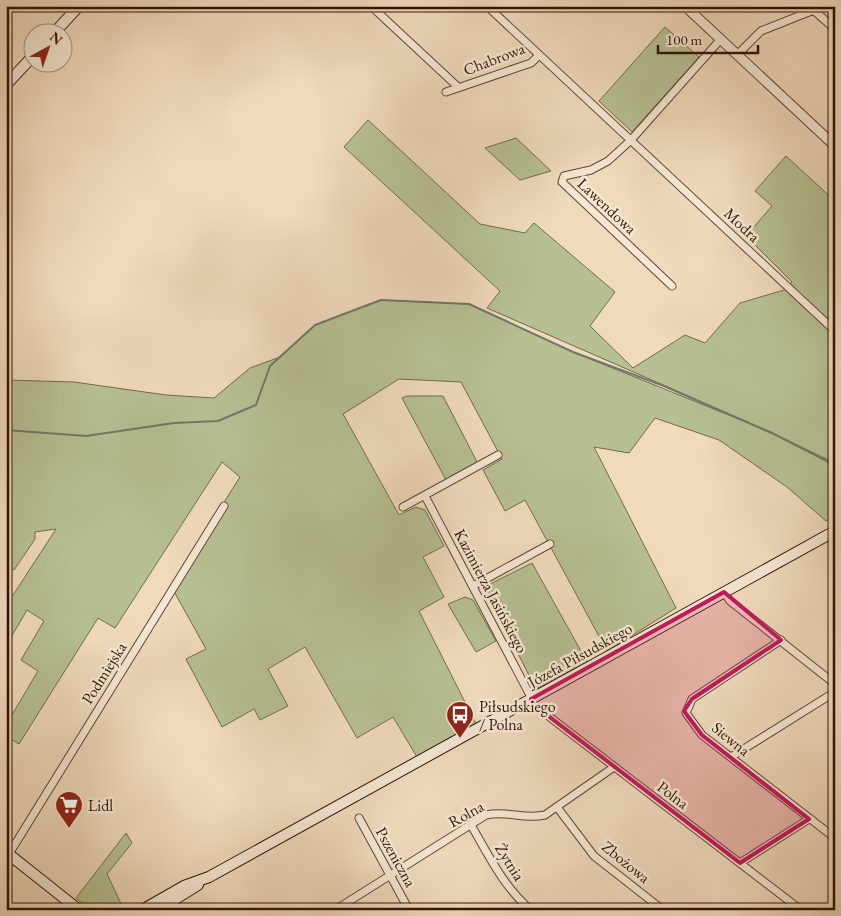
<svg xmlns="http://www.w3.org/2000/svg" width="841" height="916" font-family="'EB Garamond',serif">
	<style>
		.green { fill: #b6c093; stroke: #736a4c }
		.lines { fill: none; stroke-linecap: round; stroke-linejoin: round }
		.stream { stroke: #70786a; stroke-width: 2 }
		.minor-casing { stroke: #604533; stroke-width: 9 }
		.tertiary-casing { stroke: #604533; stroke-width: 11 }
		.secondary-casing { stroke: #301305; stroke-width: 12 }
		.minor { stroke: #f5e7d3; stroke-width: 7 }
		.tertiary { stroke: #f5e7d3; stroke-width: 9 }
		.secondary { stroke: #f5e7d3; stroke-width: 10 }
		.marked { fill: #c2185b; fill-opacity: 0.2; stroke: #c2185b; stroke-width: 4; stroke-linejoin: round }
		.labels { text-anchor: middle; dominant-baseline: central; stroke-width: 5; stroke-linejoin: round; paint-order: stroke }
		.street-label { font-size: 16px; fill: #301305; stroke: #f5e7d3 }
		.poi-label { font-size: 16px; fill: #301305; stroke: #f5e7d3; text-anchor: start }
	</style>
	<rect width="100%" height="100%" fill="#efdabc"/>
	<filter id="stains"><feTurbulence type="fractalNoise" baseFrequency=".004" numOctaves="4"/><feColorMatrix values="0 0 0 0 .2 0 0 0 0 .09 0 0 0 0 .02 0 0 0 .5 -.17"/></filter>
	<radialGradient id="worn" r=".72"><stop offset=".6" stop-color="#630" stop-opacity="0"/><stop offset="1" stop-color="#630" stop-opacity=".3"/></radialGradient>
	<g class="green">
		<path d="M665,27l34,30 -67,75 -33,-31z"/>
		<path d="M368,120l112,104 45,9 9,-10 81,69 -25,34 43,42 52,-33 20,8 35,-40 44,-13 8,-8 -46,-46 26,-30 -17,-15 31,-35 49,45v262l-53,-25 53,28v51l-9,4 -39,-34 -68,-47 -64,-22 -26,35 -35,-6 82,161 -69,43 -82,-151 -20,11 -22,-41 19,-11 -41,-77 -62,-3 -56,35 56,101 17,-8 9,3 19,36 -21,11 21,40 -25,14 57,113 -59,33 -24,-40 -36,21 -52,-91 -37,22 20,37 -28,14 -6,-11 -32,18 -36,-68 20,-10 -35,-63 69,-109 -18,-15 -107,166 -17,-10 -79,126 -13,-8v-11l32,-54 -17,-11 23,-39 -17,-11 -17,29 -4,-2v-31l50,-77 -21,3v7l-21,31 -8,-5v-185l68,2 92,13 48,3 36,-30 30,-11 35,-32 66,-25 88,4 104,48 200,81 -286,-125 13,-17 -156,-144z"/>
		<path d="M516,138l35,33 -31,9 -35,-32z"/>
		<path d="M407,396h36l34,66 -31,18 -44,-82z"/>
		<path d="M532,563l55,99 -51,27 -50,-98 4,-7z"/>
		<path d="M465,597l8,3 23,41 -20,11 -28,-48z"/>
		<path d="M126,833l6,10 -25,31 17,36h-33l-15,-12z"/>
	</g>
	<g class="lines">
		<path class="stream" d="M6,430l80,6 88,-13 44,-2 38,-16 14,-39 45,-41 66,-25 88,4 104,48 91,34 112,49 59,30"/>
		<defs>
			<g id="minor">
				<path d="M371,6l87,81"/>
				<path d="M487,6l348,325"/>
				<path d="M810,7l25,22"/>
				<path d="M737,55l24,-24 53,-21"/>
				<path d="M446,92l85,-29 8,-8"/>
				<path d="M672,286l-110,-104 2,-6 27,-6 17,-9 23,-21 89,-100"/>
				<path d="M425,496l107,203"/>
				<path d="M403,507l95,-52"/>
				<path d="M473,586l77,-42"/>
				<path d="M724,592l6,9 105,83"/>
				<path d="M781,640l-89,59 -6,14 16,22 133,103"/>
				<path d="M531,699l3,6 267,205"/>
				<path d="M731,757l104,-65"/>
				<path d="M557,807l37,49 69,54"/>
				<path d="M359,818l50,92"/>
				<path d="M471,825c17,29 33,63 60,85"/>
				<path d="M9,854l215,-348"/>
				<path d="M740,863l69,-44"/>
				<path d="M335,910l151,-95c22,-5 37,5 59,0l69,-48"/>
			</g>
			<path id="tertiary" d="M685,6l150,140"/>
			<g id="secondary">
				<path d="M55,32l24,-26"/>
				<path d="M6,85l26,-28"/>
				<path d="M6,852l73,58"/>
				<path d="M142,910l42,-24 25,-9 626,-346"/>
				<path d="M158,910l40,-25"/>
			</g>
		</defs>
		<use href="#minor" class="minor-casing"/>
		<use href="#tertiary" class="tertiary-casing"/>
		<use href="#secondary" class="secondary-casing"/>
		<use href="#minor" class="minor"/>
		<use href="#tertiary" class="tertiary"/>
		<use href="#secondary" class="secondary"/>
	</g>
	<path class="marked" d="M724,592l57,48 -89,59 -8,12 18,24 107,84 -69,44 -206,-158 -3,-6z"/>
	<defs>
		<symbol id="bus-pin" viewBox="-11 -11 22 30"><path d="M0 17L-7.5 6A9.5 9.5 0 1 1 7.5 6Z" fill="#8f2418" stroke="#f5e7d3"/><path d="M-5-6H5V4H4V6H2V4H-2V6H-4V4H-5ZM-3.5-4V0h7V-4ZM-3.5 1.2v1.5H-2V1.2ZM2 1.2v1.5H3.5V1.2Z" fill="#fff"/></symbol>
		<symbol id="supermarket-pin" viewBox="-11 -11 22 30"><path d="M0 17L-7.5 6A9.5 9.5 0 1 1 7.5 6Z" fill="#8f2418" stroke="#f5e7d3"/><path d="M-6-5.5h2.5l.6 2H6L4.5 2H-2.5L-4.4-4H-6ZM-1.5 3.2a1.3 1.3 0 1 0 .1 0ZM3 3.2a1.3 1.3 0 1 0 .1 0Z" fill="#fff"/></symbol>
	</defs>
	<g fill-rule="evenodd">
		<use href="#bus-pin" x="444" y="699" width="32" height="43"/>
		<use href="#supermarket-pin" x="53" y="789" width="32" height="43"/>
	</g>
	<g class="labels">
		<g class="street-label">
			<text transform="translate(494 59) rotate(-21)">Chabrowa</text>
			<text transform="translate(607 206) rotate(43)">Lawendowa</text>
			<text transform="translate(742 225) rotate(43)">Modra</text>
			<text transform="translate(491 591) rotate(62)">Kazimierza Jasińskiego</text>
			<text transform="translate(580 655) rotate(-29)">Józefa Piłsudskiego</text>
			<text transform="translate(104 673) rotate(-58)">Podmiejska</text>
			<text transform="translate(731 739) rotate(39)">Siewna</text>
			<text transform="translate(673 795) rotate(37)">Polna</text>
			<text transform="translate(466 814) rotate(-29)">Rolna</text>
			<text transform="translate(396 857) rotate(61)">Pszeniczna</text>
			<text transform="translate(510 862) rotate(58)">Żytnia</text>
			<text transform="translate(626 862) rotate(39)">Zbożowa</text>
		</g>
		<g class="poi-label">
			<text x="479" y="706">Piłsudskiego<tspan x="479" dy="18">/ Polna</tspan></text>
			<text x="88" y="805">Lidl</text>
		</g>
	</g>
	<rect width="841" height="916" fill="none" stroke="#efdabc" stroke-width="25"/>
	<rect x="8" y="8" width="826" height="901" fill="none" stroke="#301305" stroke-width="2.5"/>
	<rect x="12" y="12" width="816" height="891" fill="none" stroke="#301305"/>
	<g transform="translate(48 48) rotate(40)"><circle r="24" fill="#f5e7d3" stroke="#a69281"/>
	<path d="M0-4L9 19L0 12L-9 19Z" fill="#8f2418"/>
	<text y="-8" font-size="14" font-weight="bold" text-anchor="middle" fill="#301305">N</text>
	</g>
	<path d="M658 45v8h100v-8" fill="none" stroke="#301305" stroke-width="2.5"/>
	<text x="666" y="45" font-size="15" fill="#301305" stroke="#f5e7d3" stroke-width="4" paint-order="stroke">100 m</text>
	<rect width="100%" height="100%" filter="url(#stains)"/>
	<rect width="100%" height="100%" fill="url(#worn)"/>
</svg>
